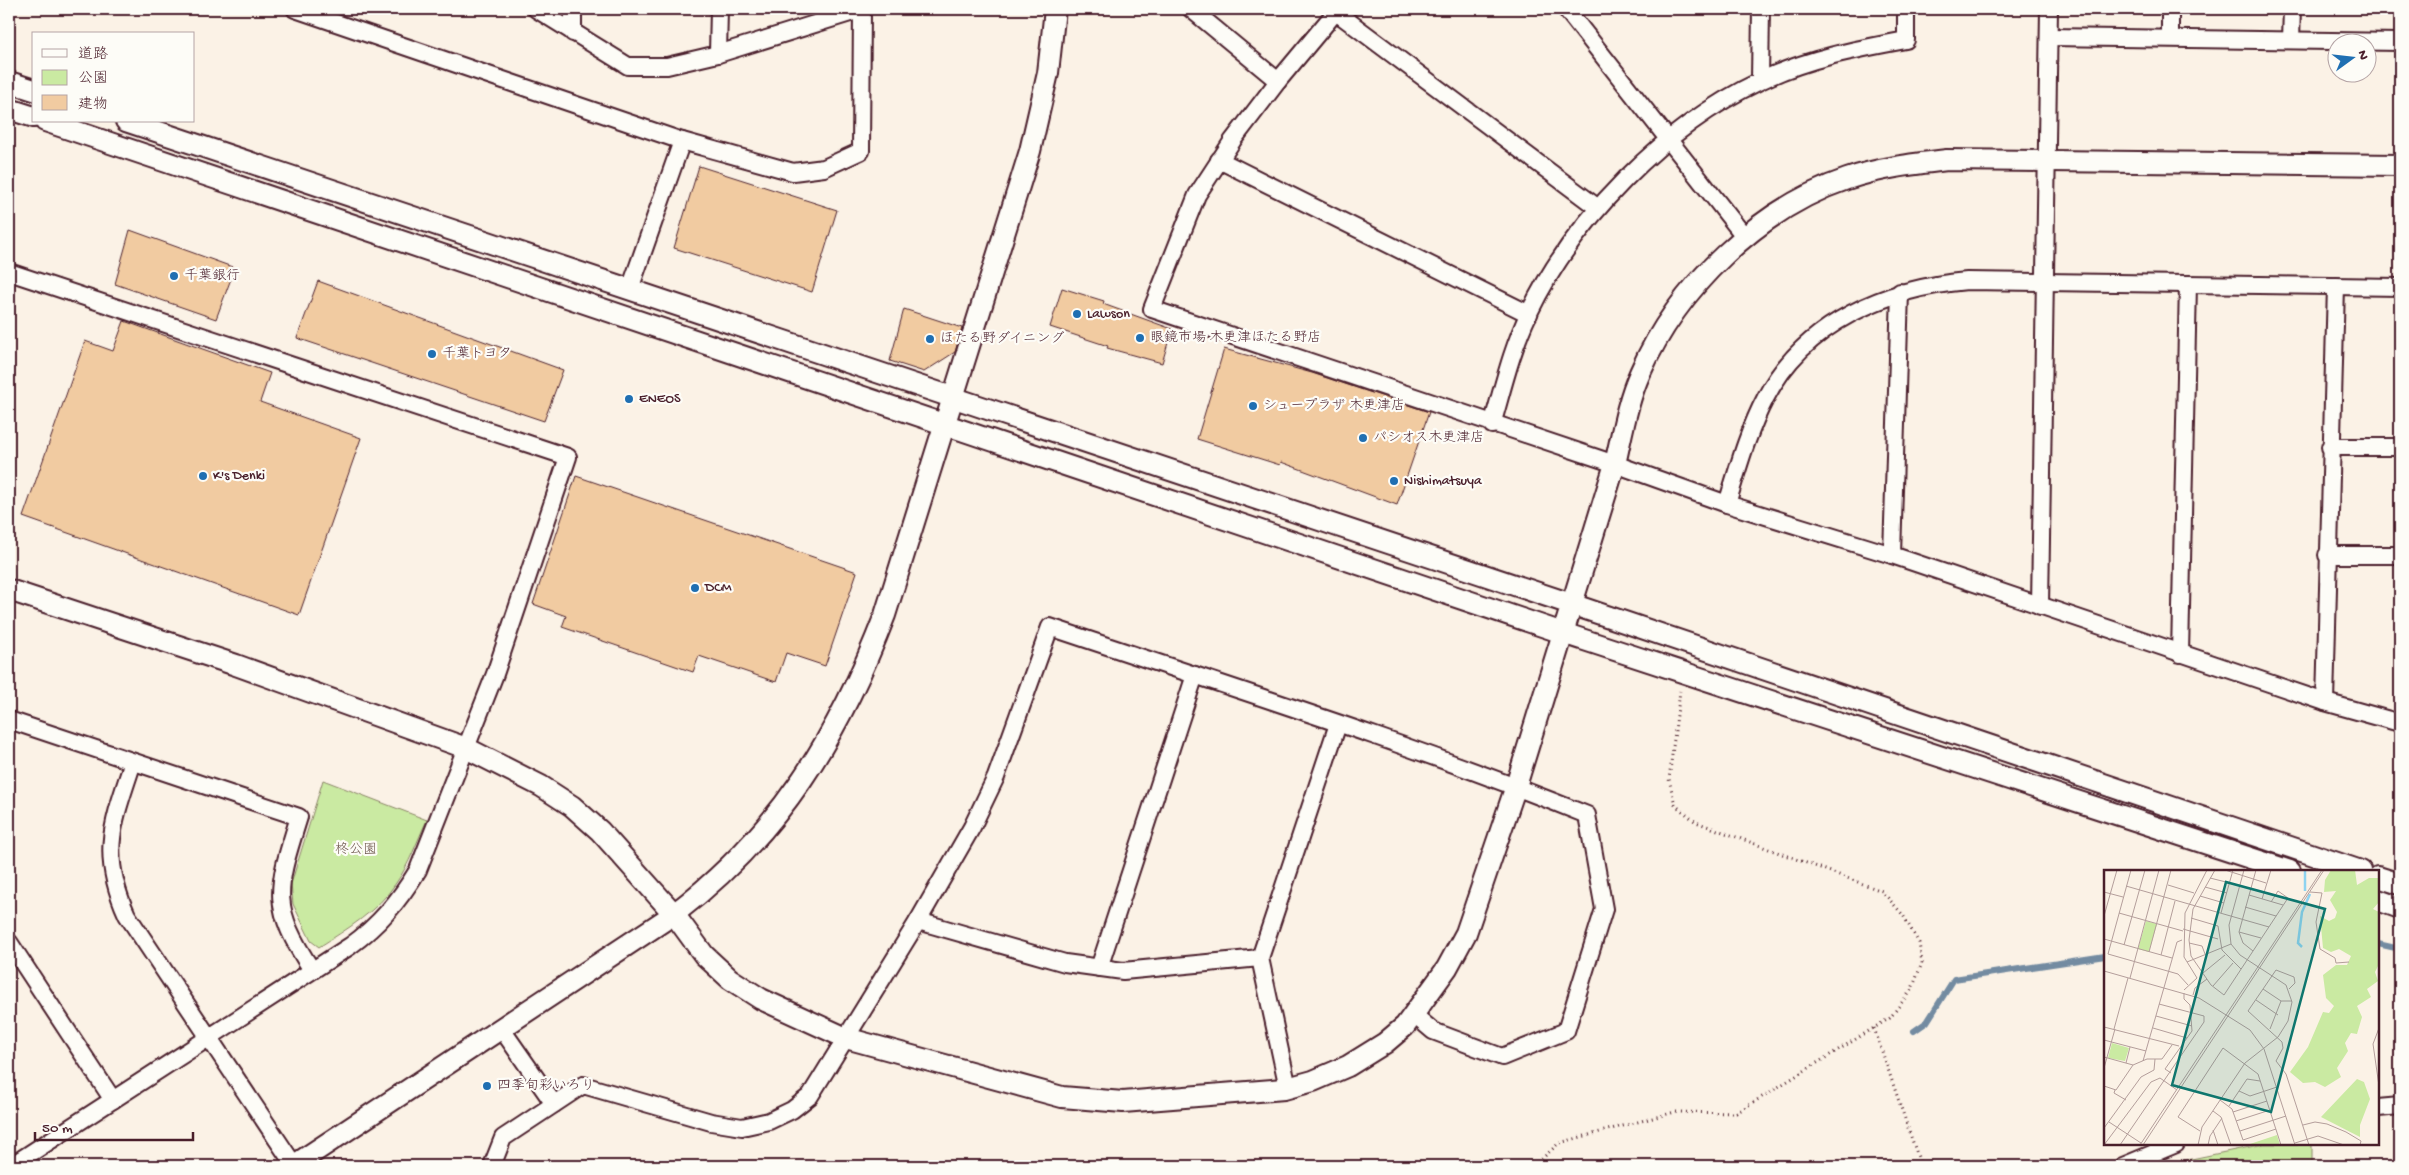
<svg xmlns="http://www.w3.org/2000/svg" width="2409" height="1175" font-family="'Gochi Hand','Klee One',sans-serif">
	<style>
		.green { fill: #caeaa2; stroke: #8a8466 }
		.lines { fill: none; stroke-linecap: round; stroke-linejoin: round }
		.stream { stroke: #738ba1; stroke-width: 6 }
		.building { fill: #f1cba1; stroke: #4a1f2b }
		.minor-casing { stroke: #4a1f2b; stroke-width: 20 }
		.tertiary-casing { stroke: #4a1f2b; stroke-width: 24 }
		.path { stroke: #4a1f2b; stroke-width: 3; stroke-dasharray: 1 4; stroke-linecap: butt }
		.minor { stroke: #fdfcf7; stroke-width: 16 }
		.tertiary { stroke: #fdfcf7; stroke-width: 20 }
		.poi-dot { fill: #1f6fb2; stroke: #fdfcf7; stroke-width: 2 }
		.labels { text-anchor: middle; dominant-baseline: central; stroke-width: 4.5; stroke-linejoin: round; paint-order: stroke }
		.poi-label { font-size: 14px; fill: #4a1f2b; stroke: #fdfcf7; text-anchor: start }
		.park-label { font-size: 14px; fill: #6a5249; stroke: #fdfcf7 }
		.inset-river { fill: none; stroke: #8ed3f0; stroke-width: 2.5 }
		.inset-road { fill: none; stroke: #b49e9b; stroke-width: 1 }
		.view { fill: #0f766e; fill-opacity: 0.15; stroke: #0f766e; stroke-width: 2.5 }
		.inset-edge { fill: none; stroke: #4a1f2b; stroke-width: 2.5 }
	</style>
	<rect width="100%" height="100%" fill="#fbf2e6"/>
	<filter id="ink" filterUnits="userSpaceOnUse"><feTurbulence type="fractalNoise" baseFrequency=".02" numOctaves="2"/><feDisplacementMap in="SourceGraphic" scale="10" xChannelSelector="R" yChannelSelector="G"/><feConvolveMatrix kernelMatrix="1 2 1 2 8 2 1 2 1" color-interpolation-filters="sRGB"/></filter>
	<g filter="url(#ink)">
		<g class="green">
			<path d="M323,780l104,40c-10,21 -18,45 -31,63 -18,28 -49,46 -77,64l-8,-6 -18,-37 -2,-20z"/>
			<path d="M2264,1144h48v22h-144l9,-4z"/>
		</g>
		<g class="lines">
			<g class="stream">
				<path d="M2378,944l22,5"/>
				<path d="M1914,1031l13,-9 27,-43 151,-23"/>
			</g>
		</g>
		<g class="building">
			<path d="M699,166l138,44 -25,82 -138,-44z"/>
			<path d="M130,230l105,38 -19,51 -101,-35z"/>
			<path d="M318,281l245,89 -19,51 -247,-83z"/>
			<path d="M1062,288l42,13 -1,3 69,25 -10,34 -55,-15 1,-2 -58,-19z"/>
			<path d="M904,309l58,19 -7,24 -31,20 -34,-11z"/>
			<path d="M124,321l146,52 -10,29 101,36 -62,177 -276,-98 62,-176 28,10z"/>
			<path d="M1224,349l88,24 117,39 -32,93 -116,-43 -1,3 -83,-26z"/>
			<path d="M576,476l281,96 -32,94 -39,-13 -10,29 -77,-26 -6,16 -131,-45 4,-11 -33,-12z"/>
		</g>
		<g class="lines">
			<defs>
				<g id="minor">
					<path d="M295,9l387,132 111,31 31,-4 37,-17 1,-142"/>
					<path d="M536,9l92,57h39l51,-12 145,-45"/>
					<path d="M1191,9l87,72"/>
					<path d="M1338,9l-60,72 -45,59 -36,55 -45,114 463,155 112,40 165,51 433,147 75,21"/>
					<path d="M1566,9l179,228"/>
					<path d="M1336,12l262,196"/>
					<path d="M573,33v-24"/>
					<path d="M2049,37l351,5"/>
					<path d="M2170,38v-29"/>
					<path d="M2291,40l1,-31"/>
					<path d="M718,54l1,-45"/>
					<path d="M1760,80l1,-71"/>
					<path d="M1219,160l310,154"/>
					<path d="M9,272l559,185 -73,217 -77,196c-19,31 -39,55 -68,76l-339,220"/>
					<path d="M630,289l52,-148"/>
					<path d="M1492,425c11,-38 20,-77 37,-112 45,-94 136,-187 231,-232 45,-22 97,-32 146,-41v-31"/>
					<path d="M2330,447h70"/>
					<path d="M1727,504c11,-36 21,-73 39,-107 39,-75 121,-109 201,-116l433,6"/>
					<path d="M1892,555l8,-263"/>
					<path d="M2327,555h73"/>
					<path d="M2040,606l9,-597"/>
					<path d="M2180,654l8,-370"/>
					<path d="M2325,702l11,-416"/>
					<path d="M9,720l290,97c-22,71 -30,88 13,153"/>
					<path d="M133,762c-20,61 -34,91 -6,153l167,250"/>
					<path d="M918,921l147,42 58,8 137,-13"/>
					<path d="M9,942l104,158"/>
					<path d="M1099,968l96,-293"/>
					<path d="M501,1028l53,76"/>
					<path d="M1288,1088l-28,-130 78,-234"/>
					<path d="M2378,1108l22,-2"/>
					<path d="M492,1166l11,-28 80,-53 128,37 31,5 27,-6 23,-11 18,-14 108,-175 54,-94 24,-50 54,-150c179,60 361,117 537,188l17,94 -38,122 -64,26 -69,-26 -20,-17"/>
					<path d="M2123,1166l53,-22"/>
				</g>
				<g id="tertiary">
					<path d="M9,82l25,8"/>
					<path d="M9,109l25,8"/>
					<path d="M45,121l1518,512 727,238"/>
					<path d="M126,121l1445,483 790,267"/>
					<path d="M9,590l227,75 230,83 75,38 31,20 28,25 74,83 30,41 26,24 31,20 85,39 216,59 61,5 161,-13 29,-8 35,-15 37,-23 20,-17 42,-58 19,-35 50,-147 99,-322c7,-30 12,-62 25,-91 37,-85 118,-164 207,-194 32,-11 66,-15 100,-19l453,5"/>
					<path d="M2378,877l22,7"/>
					<path d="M2378,900l22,8"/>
					<path d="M293,1166l381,-252c106,-81 164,-177 211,-299l145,-464 18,-78 7,-64"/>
				</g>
			</defs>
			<use href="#minor" class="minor-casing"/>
			<use href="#tertiary" class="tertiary-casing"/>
			<g class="path">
				<path d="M1874,1028l47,138"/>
				<path d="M1534,1166l25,-23 116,-31 61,1 154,-95 22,-29 10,-26 -3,-20 -16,-28 -21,-24 -186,-69 -21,-17 -6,-26 11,-88"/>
			</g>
			<use href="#minor" class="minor"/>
			<use href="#tertiary" class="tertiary"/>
		</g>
	</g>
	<g class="poi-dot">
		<circle cx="174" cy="276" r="5"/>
		<circle cx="1077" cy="314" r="5"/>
		<circle cx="1140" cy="338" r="5"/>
		<circle cx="930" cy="339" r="5"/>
		<circle cx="432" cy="354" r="5"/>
		<circle cx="629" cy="399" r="5"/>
		<circle cx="1253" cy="406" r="5"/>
		<circle cx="1363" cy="438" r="5"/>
		<circle cx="203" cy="476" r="5"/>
		<circle cx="1394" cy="481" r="5"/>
		<circle cx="695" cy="588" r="5"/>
		<circle cx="487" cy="1086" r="5"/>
	</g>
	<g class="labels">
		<g class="poi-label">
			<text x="184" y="276">千葉銀行</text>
			<text x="1087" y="314">Lawson</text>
			<text x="1150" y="338">眼鏡市場 木更津ほたる野店</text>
			<text x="940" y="339">ほたる野ダイニング</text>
			<text x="442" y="354">千葉トヨタ</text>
			<text x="639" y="399">ENEOS</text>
			<text x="1263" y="406">シュープラザ 木更津店</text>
			<text x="1373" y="438">パシオス木更津店</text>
			<text x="213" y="476">K's Denki</text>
			<text x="1404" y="481">Nishimatsuya</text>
			<text x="705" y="588">DCM</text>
			<text x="497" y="1086">四季旬彩いろり</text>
		</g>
		<g class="park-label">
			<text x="356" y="850">柊公園</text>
		</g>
	</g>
	<g transform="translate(2104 870)">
		<rect width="275" height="275" fill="#fbf2e6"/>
		<path d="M227,0h24l2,15 12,-7h10v24l-6,7 6,3v52l-4,8 3,9 -11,8 4,8 -14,9 5,11 -5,17 -6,-1 -6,10 3,8 -11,17 4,9 -16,10 -10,-5 -12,1 -13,-11 18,-25 15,-35 6,1 5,-7 -8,-8 -3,-23 13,-10h11l4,-9 -12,-7 -8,3 -8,-4 -3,-32 9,5 6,-3 2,-6 -7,-12 6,-9 -12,1 1,-12zM42,51l11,3 -8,28 -11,-3zM8,173l17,5 -4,13 -17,-3zM253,209l7,3 6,17 -10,26v12l-39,-20zM173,265l3,10h-33z" fill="#caeaa2"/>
		<path class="inset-river" d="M201,21v-21M198,77l-4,-4 4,-31 8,-18"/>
		<path class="inset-road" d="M27,0l-23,84 70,20 10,11M111,0l-22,39 -4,31 2,16 20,29 13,10 64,-97 -10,-7 -7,11M121,0l41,13M106,8l20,5M64,15l26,8M22,16l143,41M101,17l22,6M0,22l19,5M206,22l12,1 -6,29 4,27 15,9 1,5 13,-1M145,25l34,10M96,26l24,7M158,29l9,-29M141,37l31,9M15,43l64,18M117,43l12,-43M0,46l13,-46M87,48l27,8 4,24 19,19M79,59l35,10M135,62l22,6M0,69l68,19M85,73l13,3 3,8M20,75l21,-75M149,81l-10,-8 -4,-11 17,-62M45,82l22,-82M57,85l14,-54M83,92l44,-18M0,101l95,27 51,32 14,19 31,96M99,103l22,-18M26,108l29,-108M109,116l20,-23M159,119l18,12h11M185,119l6,-6 -1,-6 -18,-7 -28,41 34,31 1,6 -7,13 10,13 23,71M80,120l13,-12 -13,-21 1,-44 22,-43M89,125l2,-7 12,-9M152,130l22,15M52,146l36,10M0,157l75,19M49,158l34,10M275,158l-6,16 6,42M10,159l14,-51M166,159l11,-28M0,170l42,11M0,187l29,8M39,191l34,-119 5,-2M22,193l4,-16M0,198l11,-39M67,203l-6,-4 27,-38 -2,-26 -6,-6v-6M0,216l12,4 17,-25 14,-6h15l10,-14M11,220l-1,3 12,7M135,221l11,5 27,-9M116,230l12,9 11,31 33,-11M125,236l18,-27 13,2M109,241l8,6 10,28M129,242l34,-11M132,251l34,-11M5,252l32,21M199,255l12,-3 12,2 19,8 15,9 -1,4M0,258l37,-51 13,-7 1,-11M109,260l5,15M96,261l-22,-14 45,-69 35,26 23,71M136,261l46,-15M191,273l23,-7 26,9M0,275l47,-63 9,-4 17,12M16,275l84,-123v-6l-45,-12M36,275l182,-275M39,275l181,-275M94,275l4,-18 43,-64 33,-26 10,-16 4,-19 -6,-17 -46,-30 -9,-11 -2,-19 15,-55M104,275l2,-9 12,-18"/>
		<path class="view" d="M122,12l99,27 -54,203 -99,-27z"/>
		<rect width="275" height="275" class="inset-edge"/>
	</g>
	<rect width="2409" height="1175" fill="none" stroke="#fdfcf7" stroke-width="30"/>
	<rect x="15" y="15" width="2379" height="1145" fill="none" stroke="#4a1f2b" stroke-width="2" filter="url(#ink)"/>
	<rect x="32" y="32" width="162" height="90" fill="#fdfcf7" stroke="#b5a4a5"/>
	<rect x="42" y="49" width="25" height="8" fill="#fdfcf7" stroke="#b5a4a5"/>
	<text x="78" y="58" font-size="15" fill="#4a1f2b">道路</text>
	<rect x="42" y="70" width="25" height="15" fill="#caeaa2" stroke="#b5a4a5"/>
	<text x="78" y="82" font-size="15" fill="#4a1f2b">公園</text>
	<rect x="42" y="95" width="25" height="15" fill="#f1cba1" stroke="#b5a4a5"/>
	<text x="78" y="108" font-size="15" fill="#4a1f2b">建物</text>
	<g transform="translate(2352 58) rotate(75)"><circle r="24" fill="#fdfcf7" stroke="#b5a4a5"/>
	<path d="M0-4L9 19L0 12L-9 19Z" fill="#1f6fb2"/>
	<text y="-8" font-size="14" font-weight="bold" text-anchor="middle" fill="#4a1f2b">N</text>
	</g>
	<path d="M35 1132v8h158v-8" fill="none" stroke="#4a1f2b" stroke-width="2.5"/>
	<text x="42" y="1132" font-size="15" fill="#4a1f2b" stroke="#fdfcf7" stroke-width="4" paint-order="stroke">50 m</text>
</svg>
